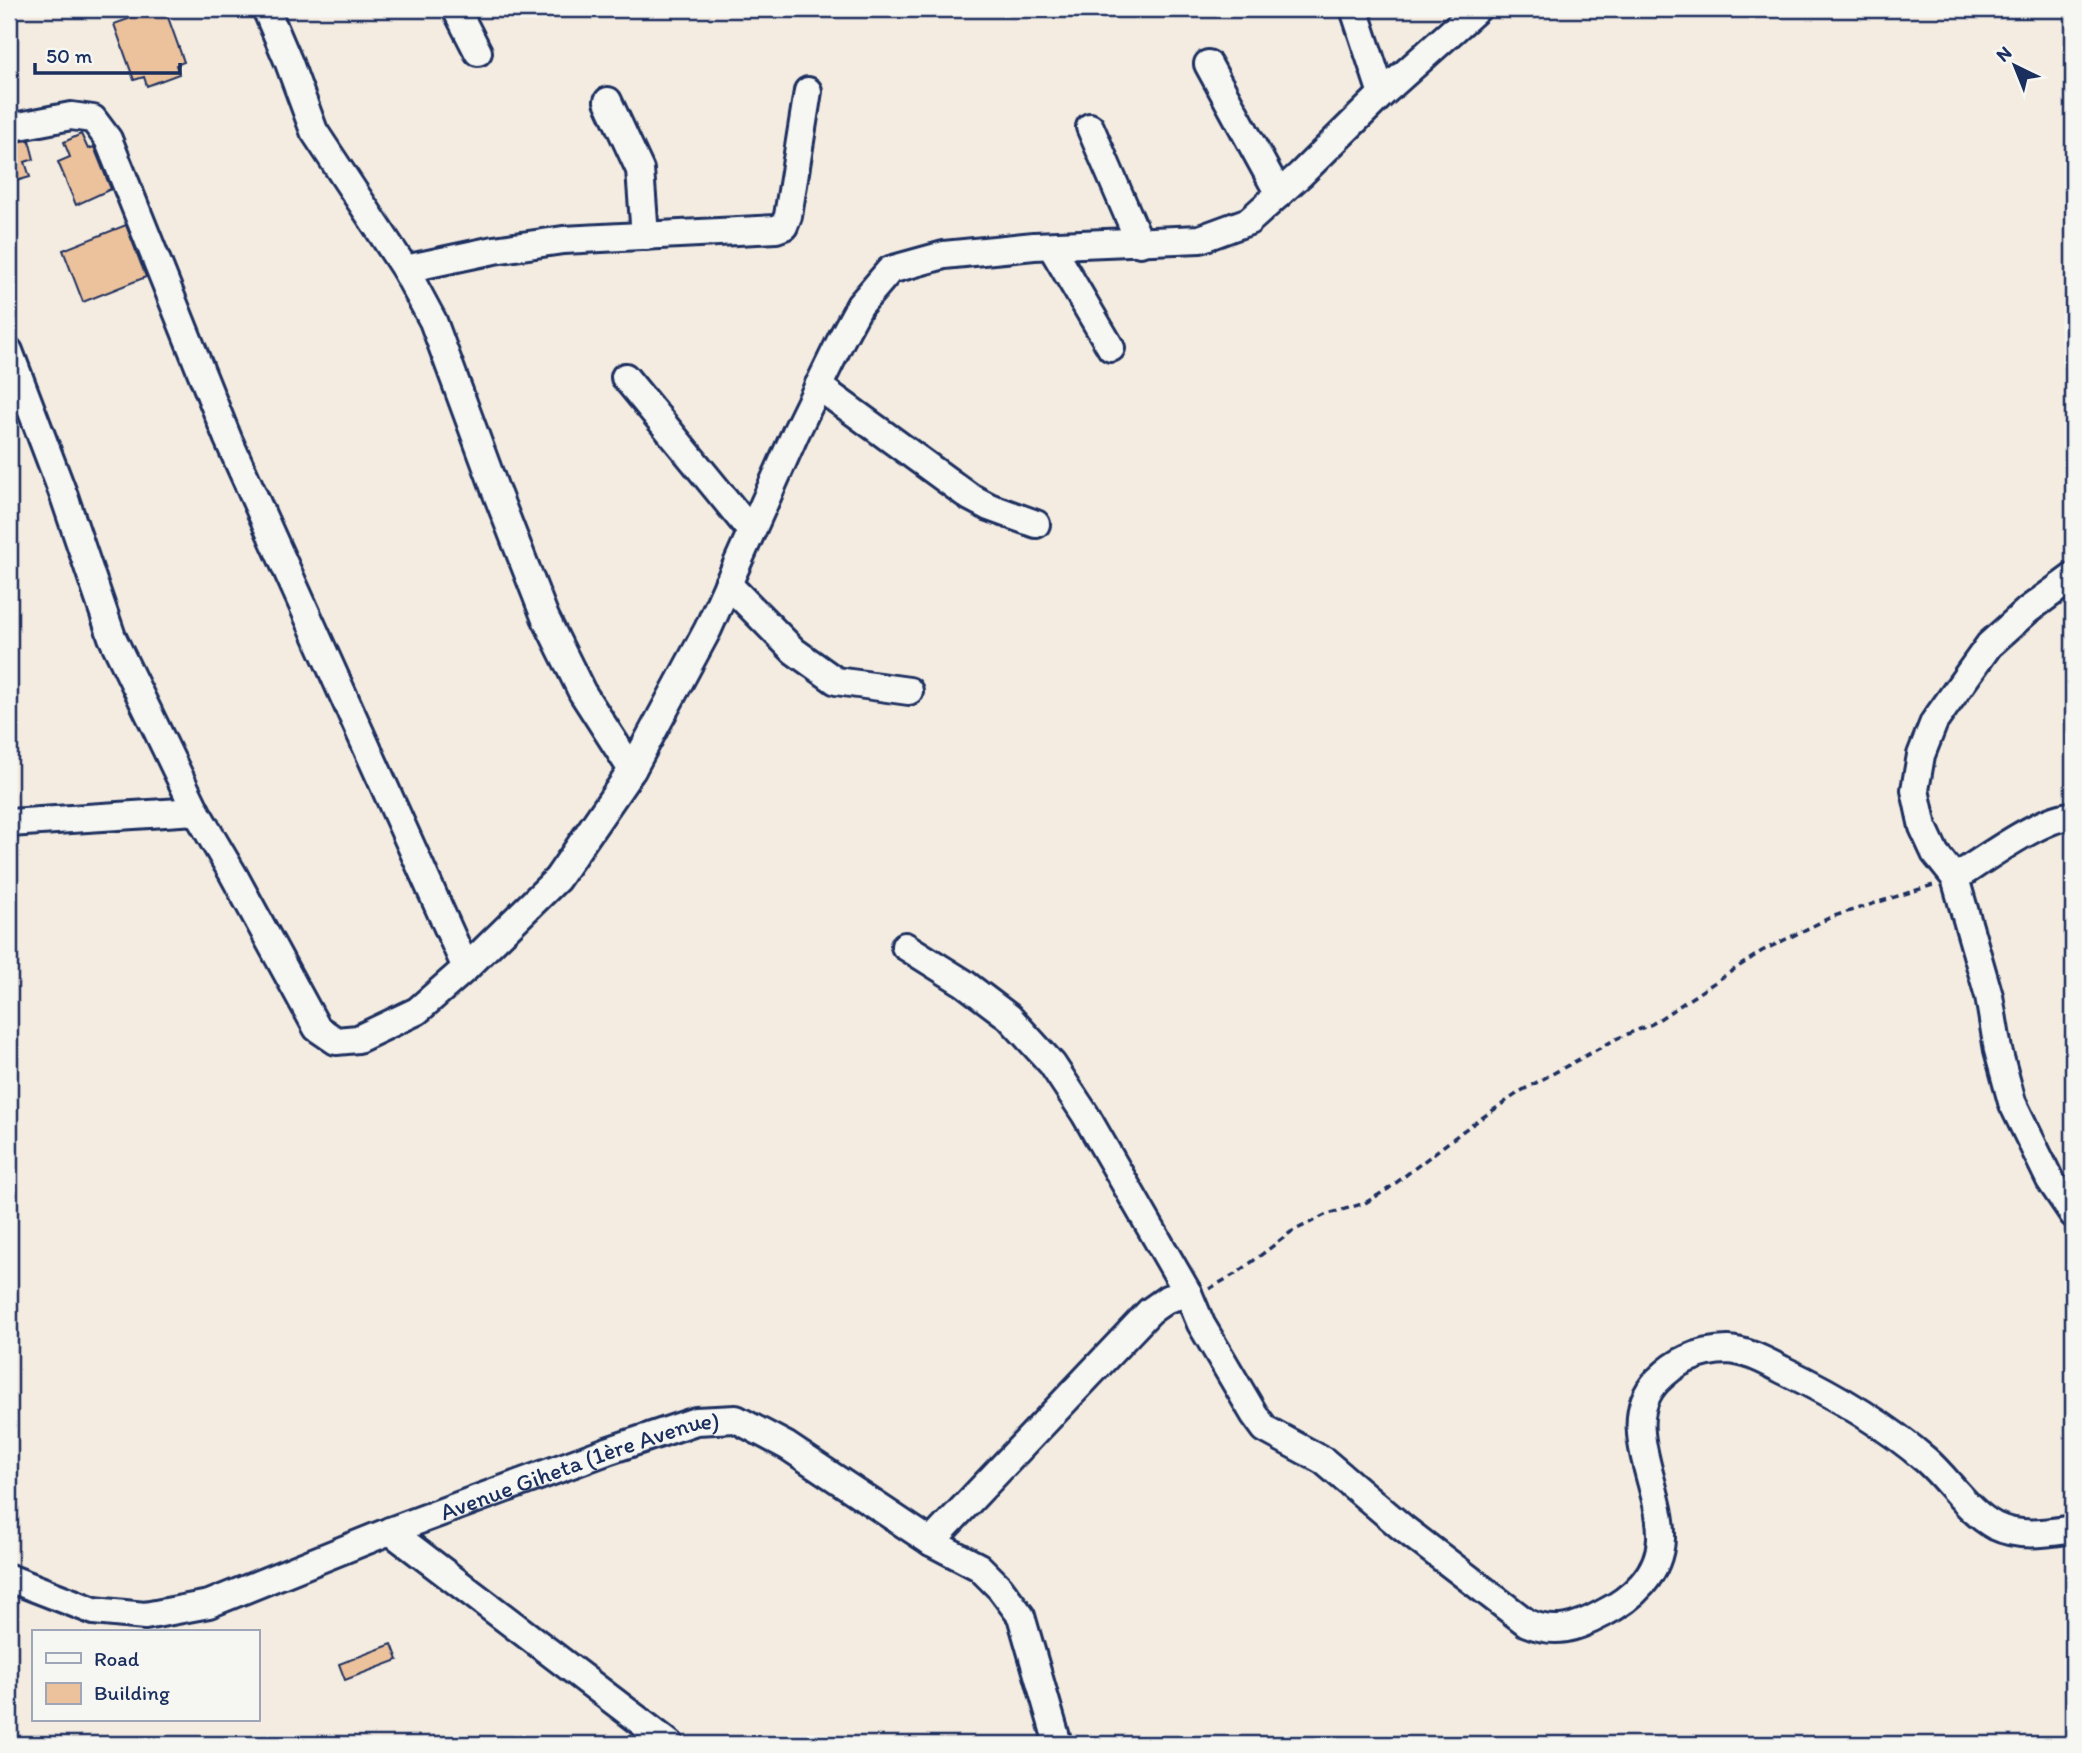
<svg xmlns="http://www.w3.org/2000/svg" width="2082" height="1753" font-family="Itim,sans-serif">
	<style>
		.building { fill: #ecc29c; stroke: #1b2f5e; stroke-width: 2 }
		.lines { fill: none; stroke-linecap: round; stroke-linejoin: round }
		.minor-casing { stroke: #1b2f5e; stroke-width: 32 }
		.path { stroke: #1b2f5e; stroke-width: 3.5; stroke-dasharray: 7 5; stroke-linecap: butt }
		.minor { stroke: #f6f6f2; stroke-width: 26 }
		.labels { text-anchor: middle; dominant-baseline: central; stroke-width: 7; stroke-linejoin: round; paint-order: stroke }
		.street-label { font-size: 24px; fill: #1b2f5e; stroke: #f6f6f2 }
	</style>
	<rect width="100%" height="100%" fill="#f4ece1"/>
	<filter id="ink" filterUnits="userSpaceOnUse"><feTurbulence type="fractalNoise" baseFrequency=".0143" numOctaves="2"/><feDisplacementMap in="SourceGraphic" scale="14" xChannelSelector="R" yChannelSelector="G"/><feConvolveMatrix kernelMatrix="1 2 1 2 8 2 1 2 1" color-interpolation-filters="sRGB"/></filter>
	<g filter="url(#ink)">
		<g class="building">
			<path d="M156,9h9l19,53 -8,3 3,9 -32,12 -3,-9 -10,3 -20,-56z"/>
			<path d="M81,134l7,15 6,-2 17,42 -35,16 -18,-43 12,-5 -6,-15z"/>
			<path d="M29,140l5,19 -9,3 5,15 -21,6v-40z"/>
			<path d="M126,225l20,52 -63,25 -20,-52z"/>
			<path d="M392,1644l6,16 -53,20 -6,-16z"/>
		</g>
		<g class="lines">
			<defs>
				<g id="minor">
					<path d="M456,9l22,43"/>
					<path d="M1354,9l28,85"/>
					<path d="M1208,64l71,130"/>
					<path d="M608,101l32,69 5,66"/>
					<path d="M1090,127l50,116"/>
					<path d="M9,128l62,-12 22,3 15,20 120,300 238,529"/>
					<path d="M1051,246l60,102"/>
					<path d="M405,269l89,-19 69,-10 213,-11 8,-3 4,-10 20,-125"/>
					<path d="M9,351l55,145 48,141 84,174 37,63 84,154 19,13 22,-2 59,-28 49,-43 91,-89 75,-109 -50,-78 -37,-75 -50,-128 -62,-168 -28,-52 -91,-138 -25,-68 -23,-54"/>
					<path d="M625,377l126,154"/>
					<path d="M818,386l152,111 19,10 47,17"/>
					<path d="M2073,577l-45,33 -39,35 -55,77 -13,33 -6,35 8,37 12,26 20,25 34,118 9,54 14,52 38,78 23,34"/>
					<path d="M728,584l66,67 42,30 73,10"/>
					<path d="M632,770l76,-141 88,-197 46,-94 18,-33 30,-35 54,-15 90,-9 166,-7 49,-18 52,-47 81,-80 95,-85"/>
					<path d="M9,823l187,-12"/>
					<path d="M1955,878c27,-17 89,-63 118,-62"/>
					<path d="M905,946l59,37 45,34 43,47 33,50 103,179 13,31 53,90 11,15 59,32 79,67 124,95c29,12 49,5 75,-9 30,-15 58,-40 59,-76 2,-50 -44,-115 -4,-157 9,-9 18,-17 30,-22 13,-6 27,-9 41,-9 20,1 37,11 55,20 50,24 100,53 143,90 23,20 41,51 69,66 25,12 52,7 78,3"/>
					<path d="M390,1531l280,213"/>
					<path d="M931,1542l219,-231 17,-12 21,-6"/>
					<path id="s1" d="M9,1578l85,33 51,5 64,-12 181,-73 217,-80 89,-30 40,-2 51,27 144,96 48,25 21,21 21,28 37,128"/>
				</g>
			</defs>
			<use href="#minor" class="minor-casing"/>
			<path class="path" d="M1209,1289l31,-18 51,-39 34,-17 40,-12 23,-14 75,-58 58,-40 97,-53 34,-14 110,-73 69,-34 102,-32"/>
			<use href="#minor" class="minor"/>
		</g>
	</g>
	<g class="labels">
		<g class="street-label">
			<text stroke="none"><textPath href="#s1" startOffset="604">Avenue Giheta (1ère Avenue)</textPath></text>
		</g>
	</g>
	<rect width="2082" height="1753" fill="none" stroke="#f6f6f2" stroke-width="35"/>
	<rect x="18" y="18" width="2047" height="1718" fill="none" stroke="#1b2f5e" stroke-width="2.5" filter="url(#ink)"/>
	<rect x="32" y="1630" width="228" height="91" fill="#f6f6f2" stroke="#9ea6b7" stroke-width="2"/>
	<rect x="46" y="1653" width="35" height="10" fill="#f6f6f2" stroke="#9ea6b7" stroke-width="2"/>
	<text x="94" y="1666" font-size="21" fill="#1b2f5e">Road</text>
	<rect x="46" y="1683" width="35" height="21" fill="#ecc29c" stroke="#9ea6b7" stroke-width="2"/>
	<text x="94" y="1700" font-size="21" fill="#1b2f5e">Building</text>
	<g transform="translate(2015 66) rotate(317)" stroke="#f6f6f2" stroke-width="5" paint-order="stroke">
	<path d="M0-5L12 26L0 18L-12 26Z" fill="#1b2f5e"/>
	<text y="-10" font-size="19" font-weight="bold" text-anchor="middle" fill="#1b2f5e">N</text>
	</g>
	<path d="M35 63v10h145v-10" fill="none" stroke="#1b2f5e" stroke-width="3.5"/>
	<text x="46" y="63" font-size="21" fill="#1b2f5e" stroke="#f6f6f2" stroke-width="5" paint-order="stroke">50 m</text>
</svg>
